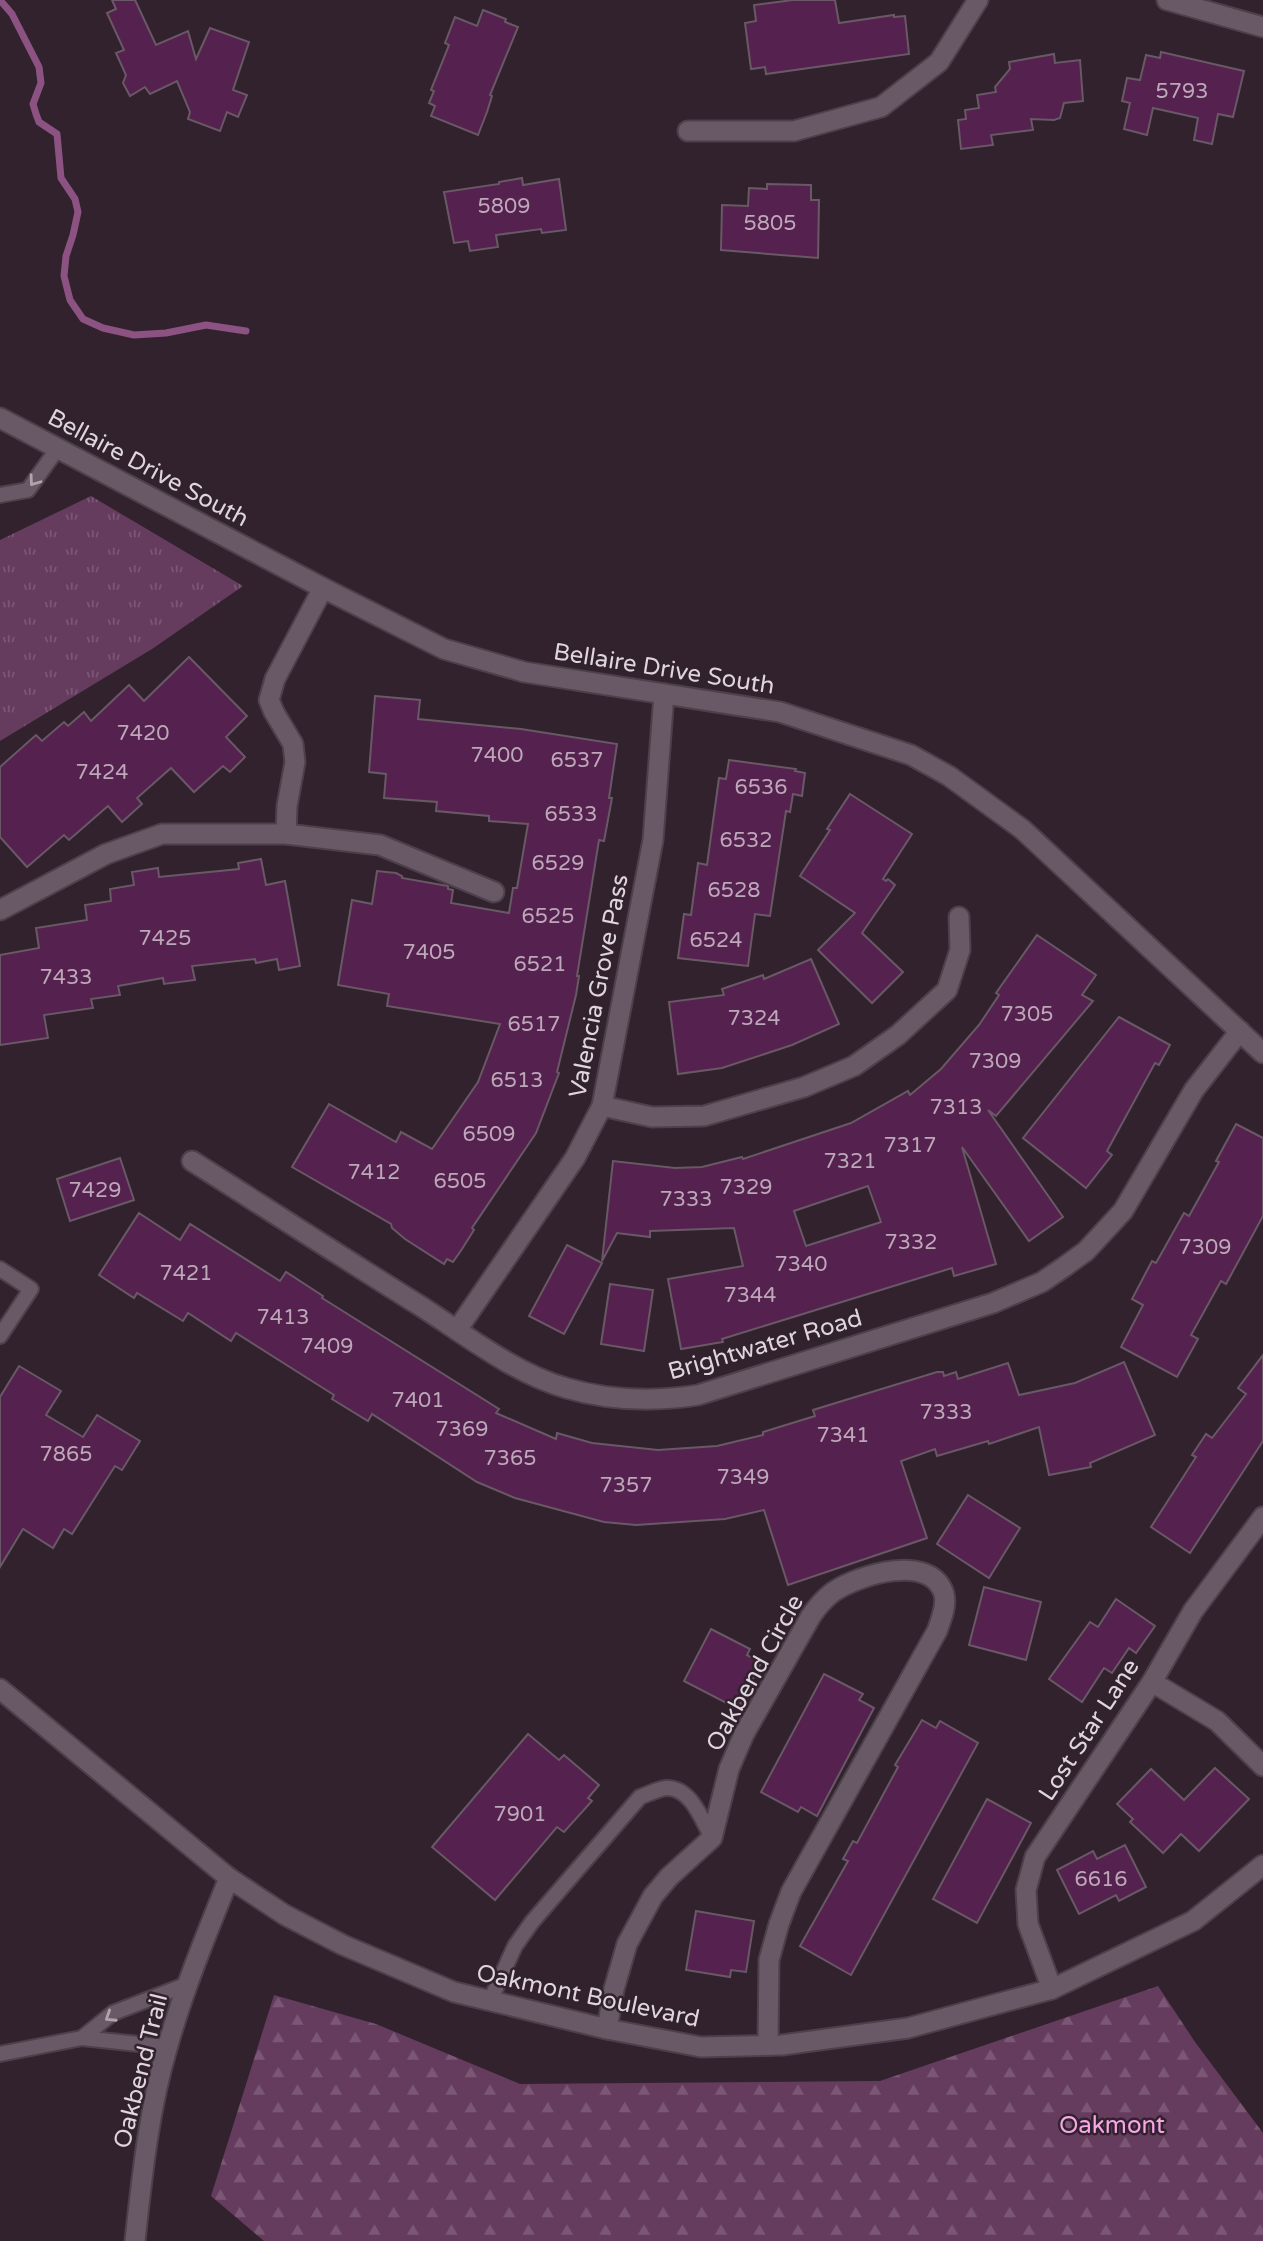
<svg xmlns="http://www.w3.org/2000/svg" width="1263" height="2241" font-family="'Varela Round',sans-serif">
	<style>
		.forest { fill: url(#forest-firs) }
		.park { fill: url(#park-tufts) }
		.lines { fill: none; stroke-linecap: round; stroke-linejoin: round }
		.stream { stroke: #8c5382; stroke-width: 7 }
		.building { fill: #55214e; stroke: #695865; stroke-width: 2; fill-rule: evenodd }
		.service-casing { stroke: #4c404a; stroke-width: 18 }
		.minor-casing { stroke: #4c404a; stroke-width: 23 }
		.tertiary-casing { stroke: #4c404a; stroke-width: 23 }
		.service { stroke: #695866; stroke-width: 14 }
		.minor { stroke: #695866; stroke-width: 19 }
		.tertiary { stroke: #695866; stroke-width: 19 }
		.oneway { stroke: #b0a3ad }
		.labels { text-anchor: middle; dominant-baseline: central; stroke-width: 5; stroke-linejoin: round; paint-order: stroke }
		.number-label { font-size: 21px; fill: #bca8b9 }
		.street-label { font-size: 24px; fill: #dfd5dd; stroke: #31222e }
		.park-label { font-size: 24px; fill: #f7a4e8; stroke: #31222e }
	</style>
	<defs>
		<pattern id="forest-firs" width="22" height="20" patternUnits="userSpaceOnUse" patternTransform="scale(1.75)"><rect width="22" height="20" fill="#653c5e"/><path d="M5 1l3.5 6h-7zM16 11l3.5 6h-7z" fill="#7b5775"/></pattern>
		<pattern id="park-tufts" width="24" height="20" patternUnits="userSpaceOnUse" patternTransform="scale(1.75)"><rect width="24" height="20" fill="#653c5e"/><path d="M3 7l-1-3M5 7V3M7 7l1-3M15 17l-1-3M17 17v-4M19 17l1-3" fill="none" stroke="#7b5775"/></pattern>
	</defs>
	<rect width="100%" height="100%" fill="#31222e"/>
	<path class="forest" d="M1158,1986l37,56 68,91v108h-999l-53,-45 63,-201 102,29 144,60 360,-3z"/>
	<path class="park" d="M91,496l152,90 -91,63 -152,92v-201z"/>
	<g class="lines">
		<path class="stream" d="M0,0l12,14 27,53 2,16 -8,21 3,10 3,8 18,12 4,44 14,21 3,13 -5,23 -7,21 -2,20 6,24 13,19 20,9 31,7 32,-2 40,-8 40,6"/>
	</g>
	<g class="building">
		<path d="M112,0h23l21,45 32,-14 8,28 14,-31 39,14 -16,48 14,5 -9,22 -11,-5 -7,19 -32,-12 2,-7 -13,-31 -27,13 -5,-7 -15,9 -7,-13 3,-8 -10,-22 8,-3 -17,-37 9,-4z"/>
		<path d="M793,0h42l4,23 55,-8v2l11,-1 4,38 -143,20 -1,-7 -14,2 -6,-46 11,-2 -2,-16z"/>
		<path d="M483,10l23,9 -1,3 13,5 -28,68 2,1 -5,16 -9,23 -47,-19 4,-10 -6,-3 5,-12 -3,-1 18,-45 -4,-2 10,-26 22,9z"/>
		<path d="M1161,52l83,19 -11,46 -15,-3 -6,30 -18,-4 4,-22 -45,-10 -6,27 -23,-6 6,-26 -8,-2 5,-23 13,2 6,-25 14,3z"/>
		<path d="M1054,54l1,9 25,-3 3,41 -19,2 -4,15 -6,2 -23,-1 2,11 -42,5 2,10 -32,4 -3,-29 8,-1 -1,-9 14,-2 -2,-13 19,-3 -1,-5 15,-18 -1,-7z"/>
		<path d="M522,178l1,7 36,-6 7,51 -24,3 -1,-4 -45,6 2,12 -28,4 -2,-10 -14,2 -10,-51 55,-8v-2z"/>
		<path d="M767,184l44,1v15h8l-1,58 -97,-8 1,-45 26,1 1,-18 18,1z"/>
		<path d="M189,657l58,59 -21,21 19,20 -15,15 -7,-6 -29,26 -23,-24 -34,30 5,6 -20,18 -14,-16 -39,34 -5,-5 -37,32 -27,-30v-70l36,-32 6,6 22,-19 4,4 16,-14 7,9 38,-36 15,16z"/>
		<path d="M375,696l45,4 -2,19 103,10 96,15 -8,54h3l-8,43 -5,-1 -22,136h2l-3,19 -19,77 2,1 -23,60 -64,95 2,2 -12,19 -9,13 -6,-3 -3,5 -39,-25 -13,-11 -1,-4 -99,-57 37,-63 67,38 5,-10 31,17 46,-67 22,-58 -113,-18 2,-12 -51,-9 14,-85 20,4 5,-33 19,2 6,3v2l46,8v3l5,1 -2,13 58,10 4,-25h4l11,-64 -39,-3v-5l-53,-5 1,-9 -53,-4 2,-24 -17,-2z"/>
		<path d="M729,760l67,9 -1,2 10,2 -3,23 -9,-2 -3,18 -4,-1 -16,105 -15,-2 -7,52 -70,-8 6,-44 7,1 7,-52 9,2 12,-87 7,1z"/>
		<path d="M850,794l62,40 -29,45 3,2 2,-2 7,6 -33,48 41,39 -31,31 -54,-53 37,-37 -55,-37 30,-46 -3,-1z"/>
		<path d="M261,859l5,26 19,-4 15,85 -21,4 -2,-11 -21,4 -1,-4 -63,7 3,14 -31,4 -1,-6 -45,8 2,9 -29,4 2,9 -49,7 4,23 -48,7v-90l39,-7 -3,-20 51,-8 -2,-15 26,-4 -1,-12 24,-4 -2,-13 26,-4 1,9 80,-8 -1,-6z"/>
		<path d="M1037,935l59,40 -14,20 11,6 -97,115 -8,-6 75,107 -34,24 -67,-94 34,117 -42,12 -2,-8 -230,71 1,3 -42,7 -13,-70 75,-13 -9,-38 -84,3v6l-33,-4 -15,28 11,-100 62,7 27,-1 40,-10 1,2 108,-36 57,-32 2,4 31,-26 38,-44 20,-30 -3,-2zM868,1186l13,36 -75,24 -12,-35z"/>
		<path d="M811,959l28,65 -47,21 -70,23 -44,6 -9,-72 55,-7 -2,-6 41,-14 1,4z"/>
		<path d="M1119,1017l51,28 -11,20 -4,-2 -48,88 5,4 -26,33 -63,-50z"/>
		<path d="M1236,1124l27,14v78l-37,68 -5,-3 -30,54 7,4 -21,38 -56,-30 22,-42 -11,-6 20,-38 4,2 28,-50 5,3 30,-54 -3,-1z"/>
		<path d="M120,1158l14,42 -64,21 -13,-42z"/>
		<path d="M139,1213l41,27 10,-16 90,57 6,-9 37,24 -1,2 177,111 -3,4 60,26 1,-6 35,10 66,7 59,-4 46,-11v-3l52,-16 -2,-6 124,-38h6l1,4 12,-4 2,7 50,-16 11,32 56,-12 49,-21 31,73 -65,28 1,4 -42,8 -10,-48 -50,17 -1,-3 -51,15 -2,-7 -34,12 26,77 -139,47 -24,-75 -39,9 -89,6 -32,-3 -89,-24 -38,-16 -105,-68 -4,7 -36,-22 2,-4 -98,-62 -5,8 -43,-28 -5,8 -46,-28 -3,5 -35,-23z"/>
		<path d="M567,1245l35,18 -38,71 -35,-18z"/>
		<path d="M610,1284l43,6 -9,61 -43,-7z"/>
		<path d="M1263,1355v86l-73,112 -39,-26 45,-70 -4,-2 14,-21 6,4 34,-44 -8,-6z"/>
		<path d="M19,1366l42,25 -15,24 37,22 14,-22 43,26 -18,29 -7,-4 -43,68 -8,-5 -11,19 -30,-19 -23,38v-170z"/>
		<path d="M968,1495l52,33 -31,50 -52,-34z"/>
		<path d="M984,1587l57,15 -15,58 -57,-15z"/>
		<path d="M1116,1599l39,27 -19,27 -7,-5 -17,25 -8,-5 -22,34 -33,-23 41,-57 8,5z"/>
		<path d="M711,1629l39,20 -3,6 14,8 -23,46 -54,-28z"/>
		<path d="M824,1674l39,20 -4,6 15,8 -57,108 -16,-9 -3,5 -37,-20z"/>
		<path d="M922,1720l14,8 4,-7 38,22 -127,232 -51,-29 48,-85 -5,-2 10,-18 4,2 41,-76 -3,-2z"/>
		<path d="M528,1734l31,26 5,-5 35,30 -11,13 4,3 -28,31 -7,-5 -62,73 -63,-53z"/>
		<path d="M1215,1768l34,31 -50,52 -18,-17 -18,19 -33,-31 3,-3 -16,-15 34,-35 33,31z"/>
		<path d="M987,1799l44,24 -54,100 -44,-24z"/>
		<path d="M1125,1845l21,42 -27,14 -3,-6 -37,19 -22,-44 36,-19 4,8z"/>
		<path d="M696,1911l58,10 -8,51 -15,-2 -1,7 -44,-7z"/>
	</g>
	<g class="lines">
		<defs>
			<g id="service">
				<path d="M0,495l28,-5 30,-42"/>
				<path d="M0,1269l31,20 -31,47"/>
				<path d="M490,2001l25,-55 17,-24 108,-125c8,-3 18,-8 26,-9 25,-1 36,32 46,50"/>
				<path d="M82,2038l31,-25 75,-29"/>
				<path d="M0,2054l82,-16 85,9"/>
			</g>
			<g id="minor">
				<path d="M1167,0l96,27"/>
				<path d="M688,131h106l87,-24 58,-45 39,-62"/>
				<path d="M286,834l1,-28 8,-44 -2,-18 -19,-32 -5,-12 6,-21 48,-91"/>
				<path d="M0,910l106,-56 56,-20h124l94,11 114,47"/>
				<path d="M602,1106l50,11 52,-1 100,-29 50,-21 44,-31 49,-45 13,-40 -1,-33"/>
				<path d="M192,1161c77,49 153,98 230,146 45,29 92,66 144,81 44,13 87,14 132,7l295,-92 49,-21 22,-15 22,-16 37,-40 71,-121 46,-59"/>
				<path d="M457,1330l118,-172 27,-52 51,-266 11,-146"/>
				<path d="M1152,1682l65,39 46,45"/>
				<path d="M1052,1989l-24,-65 -2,-34 9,-33 117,-175 41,-71 70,-94"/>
				<path d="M607,2029l7,-40 13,-45 26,-48 16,-19 43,-39 17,-69 15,-35 67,-118c6,-9 13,-17 22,-24 25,-17 98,-40 111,2 3,12 -3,26 -7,37l-146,261 -12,32 -10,36 -1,85"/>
			</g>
			<g id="tertiary">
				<path d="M0,418l323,170 121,61 80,23 256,40 131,43 38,21 73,53 241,224"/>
				<path d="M0,1689l229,189 56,37 58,30 111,47 153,37 94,18 81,-2 126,-17 144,-39 141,-68 70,-56"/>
				<path d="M135,2241c7,-65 14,-133 33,-196 16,-57 39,-112 61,-167"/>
			</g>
		</defs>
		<use href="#service" class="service-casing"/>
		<use href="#minor" class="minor-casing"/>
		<use href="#tertiary" class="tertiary-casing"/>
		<use href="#service" class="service"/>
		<use href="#minor" class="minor"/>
		<use href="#tertiary" class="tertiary"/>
	</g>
	<defs><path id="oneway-chevron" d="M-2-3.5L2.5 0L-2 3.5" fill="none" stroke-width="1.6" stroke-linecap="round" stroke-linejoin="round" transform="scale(1.75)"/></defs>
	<g class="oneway">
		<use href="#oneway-chevron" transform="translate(34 481) rotate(126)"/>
		<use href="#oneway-chevron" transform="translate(110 2017) rotate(147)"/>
	</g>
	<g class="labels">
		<g class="number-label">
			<text x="1182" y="91">5793</text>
			<text x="504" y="206">5809</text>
			<text x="770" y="223">5805</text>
			<text x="143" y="733">7420</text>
			<text x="497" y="755">7400</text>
			<text x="577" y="760">6537</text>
			<text x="102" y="772">7424</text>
			<text x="761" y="787">6536</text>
			<text x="571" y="814">6533</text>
			<text x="746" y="840">6532</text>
			<text x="558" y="863">6529</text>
			<text x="734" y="890">6528</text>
			<text x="548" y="916">6525</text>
			<text x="165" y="938">7425</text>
			<text x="716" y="940">6524</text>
			<text x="429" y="952">7405</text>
			<text x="540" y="964">6521</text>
			<text x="66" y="977">7433</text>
			<text x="1027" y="1014">7305</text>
			<text x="754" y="1018">7324</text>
			<text x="534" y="1024">6517</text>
			<text x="995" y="1061">7309</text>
			<text x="517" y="1080">6513</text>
			<text x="956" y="1107">7313</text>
			<text x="489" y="1134">6509</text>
			<text x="910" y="1145">7317</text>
			<text x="850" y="1161">7321</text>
			<text x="374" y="1172">7412</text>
			<text x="460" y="1181">6505</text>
			<text x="746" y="1187">7329</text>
			<text x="95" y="1190">7429</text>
			<text x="686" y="1199">7333</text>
			<text x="911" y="1242">7332</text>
			<text x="1205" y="1247">7309</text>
			<text x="801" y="1264">7340</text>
			<text x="186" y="1273">7421</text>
			<text x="750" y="1295">7344</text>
			<text x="283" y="1317">7413</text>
			<text x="327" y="1346">7409</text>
			<text x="418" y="1400">7401</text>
			<text x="946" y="1412">7333</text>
			<text x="462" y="1429">7369</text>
			<text x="843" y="1435">7341</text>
			<text x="66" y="1454">7865</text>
			<text x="510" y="1458">7365</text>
			<text x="743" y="1477">7349</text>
			<text x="626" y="1485">7357</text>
			<text x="520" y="1814">7901</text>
			<text x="1101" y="1879">6616</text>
		</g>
		<g class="street-label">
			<text transform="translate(148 468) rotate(28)">Bellaire Drive South</text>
			<text transform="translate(664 669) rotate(9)">Bellaire Drive South</text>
			<text transform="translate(599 986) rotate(-79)">Valencia Grove Pass</text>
			<text transform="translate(765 1345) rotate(-16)">Brightwater Road</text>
			<text transform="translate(755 1673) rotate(-61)">Oakbend Circle</text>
			<text transform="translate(1089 1730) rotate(-57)">Lost Star Lane</text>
			<text transform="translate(588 1996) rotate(12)">Oakmont Boulevard</text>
			<text transform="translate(141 2071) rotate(-76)">Oakbend Trail</text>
		</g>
		<g class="park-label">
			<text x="1112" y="2125">Oakmont</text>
		</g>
	</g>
</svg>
